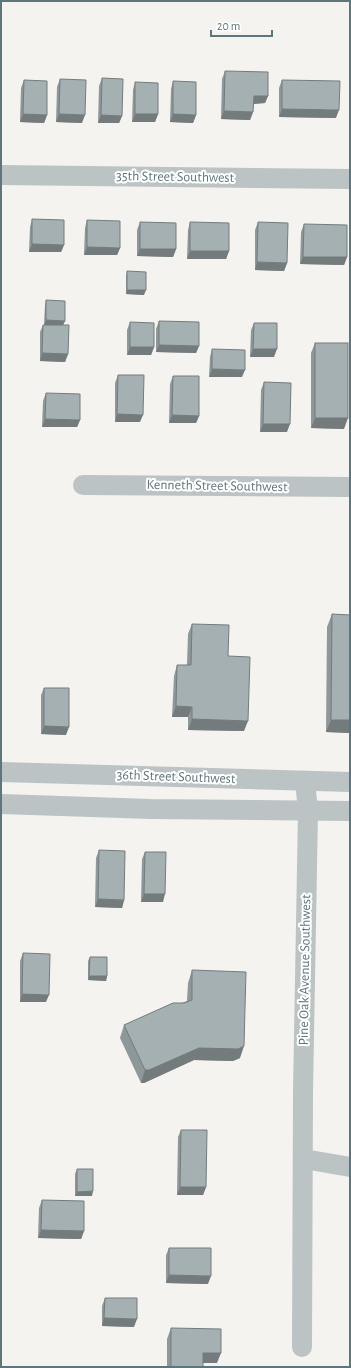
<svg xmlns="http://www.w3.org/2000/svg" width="351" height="1368" font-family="'Alegreya Sans',sans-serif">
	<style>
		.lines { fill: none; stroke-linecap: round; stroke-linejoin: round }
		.minor { stroke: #bcc3c4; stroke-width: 20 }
		.wall { fill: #8e9799 }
		.shaded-wall { fill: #747b7d }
		.building { fill: #a5b0b2; stroke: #747b7d }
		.labels { text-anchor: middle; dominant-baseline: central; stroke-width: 4; stroke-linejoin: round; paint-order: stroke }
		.street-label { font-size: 14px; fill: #5e767b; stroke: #fff }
	</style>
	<rect width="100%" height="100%" fill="#f4f3ef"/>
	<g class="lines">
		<g class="minor">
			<path d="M1,175l349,4"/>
			<path d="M83,485l267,2"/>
			<path d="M1,772l349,10"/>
			<path d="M1,804l150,5 199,2"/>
			<path d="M304,1159l46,8"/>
			<path d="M302,1347l1,-255 5,-281 -3,-30"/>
		</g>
	</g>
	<g class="wall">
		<path d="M350,41v28h-1l1,-27z"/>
		<path d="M225,71l43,25 -3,7 -12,1v8l-3,8 -29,-1 1,-40z"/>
		<path d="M102,78l20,38 -3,7h-21l1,-37z"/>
		<path d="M60,79l22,44 -26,-1 1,-35z"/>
		<path d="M24,80l23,35 -3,8 -24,-1 1,-34z"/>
		<path d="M282,80l54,38 -57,-1v-29z"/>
		<path d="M173,81l23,34 -3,8 -23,-1 1,-33z"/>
		<path d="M135,82l23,32 -3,8h-23l1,-32z"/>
		<path d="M32,219l32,26 -3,7h-32l1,-25z"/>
		<path d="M87,220l33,28 -3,7h-33l1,-27z"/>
		<path d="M140,222l36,27 -3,8 -36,-1v-26z"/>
		<path d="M190,222l39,29 -3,8h-39l1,-29z"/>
		<path d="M258,222l29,41 -3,8 -29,-1v-40z"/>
		<path d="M304,224l43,33 -3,8 -44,-1 1,-32z"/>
		<path d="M127,271l17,24 -18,-1v-18z"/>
		<path d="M46,300l19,21 -2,4 5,29 -3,8 -25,-1v-29l3,-7h1l1,-20z"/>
		<path d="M159,321l40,25 -3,7 -40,-1v-23z"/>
		<path d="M130,322l24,25 -3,8h-24v-25z"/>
		<path d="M254,323l20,34h-24l1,-27z"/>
		<path d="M315,343l29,86 -33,-1v-75z"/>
		<path d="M212,349l30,28h-33l1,-20z"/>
		<path d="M118,375l22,47h-25v-39z"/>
		<path d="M173,376l26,40 -3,7h-27l1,-39z"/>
		<path d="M264,382l23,50h-27l1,-42z"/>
		<path d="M46,393l34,27 -3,7h-35l1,-26z"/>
		<path d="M332,614l18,119 -24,-1 1,-105z"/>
		<path d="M192,624l36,32 16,75 -56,-1v-13h-16l2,-41 3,-11h10l1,-31z"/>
		<path d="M44,688l22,47 -25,-1v-39z"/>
		<path d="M99,850l25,50 -2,8 -27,-1 1,-49z"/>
		<path d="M145,852l18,50h-22l1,-43z"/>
		<path d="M23,953l23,49h-26v-41z"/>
		<path d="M90,957l17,19 -1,5 -18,-1v-19z"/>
		<path d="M192,970l48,88 -7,3 -39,-1 -50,23h-3l-21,-45 4,-13 63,-24 1,-18z"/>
		<path d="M181,1130l25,57 -3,8h-26l1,-58z"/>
		<path d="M77,1169l15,27h-17v-22z"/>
		<path d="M42,1200l42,31 -3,8 -43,-1 1,-30z"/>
		<path d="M169,1248l39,36 -42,-1v-28z"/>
		<path d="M105,1298l29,29 -32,-1v-20z"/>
		<path d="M171,1328l46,35h-14v4h-36v-28z"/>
	</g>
	<g class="shaded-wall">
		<path d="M254,96h14l-3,7 -14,1z"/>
		<path d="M282,109l57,1 -3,8 -57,-1z"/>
		<path d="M224,111l29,1 -3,8 -29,-1z"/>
		<path d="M23,114l24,1 -3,8 -24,-1z"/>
		<path d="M59,114l26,1 -3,8 -26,-1z"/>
		<path d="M135,114h23l-3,8h-23z"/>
		<path d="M173,114l23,1 -3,8 -23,-1z"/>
		<path d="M101,115l21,1 -3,7h-21z"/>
		<path d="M32,244l32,1 -3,7h-32z"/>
		<path d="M87,247l33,1 -3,7h-33z"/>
		<path d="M140,249h36l-3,8 -36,-1z"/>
		<path d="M190,251h39l-3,8h-39z"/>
		<path d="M303,257h44l-3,8 -44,-1z"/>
		<path d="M257,262l30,1 -3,8 -29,-1z"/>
		<path d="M127,290h19l-2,5 -18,-1z"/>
		<path d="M46,320l19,1 -2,4h-19z"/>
		<path d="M159,345l40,1 -3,7 -40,-1z"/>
		<path d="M130,347h24l-3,8h-24z"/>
		<path d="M253,349h24l-3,8h-24z"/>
		<path d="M42,353l26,1 -3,8 -25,-1z"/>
		<path d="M212,369l33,1 -3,7h-33z"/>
		<path d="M117,414l26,1 -3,7h-25z"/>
		<path d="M172,415l27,1 -3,7h-27z"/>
		<path d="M315,418h33l-4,11 -33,-1z"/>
		<path d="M45,419l35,1 -3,7h-35z"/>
		<path d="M263,424h27l-3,8h-27z"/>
		<path d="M176,706l16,1 -4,10h-16z"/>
		<path d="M192,719l56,2 -4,10 -56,-1z"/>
		<path d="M331,720h19v13l-24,-1z"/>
		<path d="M44,726l25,1 -3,8 -25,-1z"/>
		<path d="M144,894h21l-2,8h-22z"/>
		<path d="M98,899l26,1 -2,8 -27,-1z"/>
		<path d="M89,976h18l-1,5 -18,-1z"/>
		<path d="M22,994l27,1 -3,7h-26z"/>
		<path d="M244,1046l-4,12 -7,3 -39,-1 -50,23h-3l4,-13 54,-22z"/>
		<path d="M180,1187h26l-3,8h-26z"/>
		<path d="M93,1191l-1,5h-17l2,-4z"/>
		<path d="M41,1230l43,1 -3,8 -43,-1z"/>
		<path d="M169,1275l42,1 -3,8 -42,-1z"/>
		<path d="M104,1318l33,1 -3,8 -32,-1z"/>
		<path d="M203,1353h18l-4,10h-18z"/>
	</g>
	<g class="building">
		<path d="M225,71l43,1v24h-14l-1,16 -29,-1z"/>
		<path d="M102,78l21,1 -1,37 -21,-1z"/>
		<path d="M60,79l26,1 -1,35 -26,-1z"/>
		<path d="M24,80l23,1v34l-24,-1z"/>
		<path d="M282,80l58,1 -1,29 -57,-1z"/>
		<path d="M173,81l23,1v33l-23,-1z"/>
		<path d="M135,82l23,1v31h-23z"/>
		<path d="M32,219l32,1v25l-32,-1z"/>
		<path d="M87,220l33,1v27l-33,-1z"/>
		<path d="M140,222l36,1v26h-36z"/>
		<path d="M190,222l39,1v28h-39z"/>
		<path d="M258,222l30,1 -1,40 -30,-1z"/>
		<path d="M304,224l43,1v32h-44z"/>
		<path d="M127,271l19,1v18h-19z"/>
		<path d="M46,300l19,1v20l-19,-1z"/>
		<path d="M159,321l40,1v24l-40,-1z"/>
		<path d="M130,322l24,1v24h-24z"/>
		<path d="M254,323h23v26h-24z"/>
		<path d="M43,325h26l-1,29 -26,-1z"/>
		<rect x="315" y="343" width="33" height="75"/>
		<path d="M212,349l33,1v20l-33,-1z"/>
		<path d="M118,375h26l-1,40 -26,-1z"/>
		<path d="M173,376h26v40l-27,-1z"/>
		<path d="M264,382l27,1 -1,41h-27z"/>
		<path d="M46,393l34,1v26l-35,-1z"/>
		<path d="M332,614l18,1v105h-19z"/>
		<path d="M192,624l37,1 -1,31 22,1 -2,64 -56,-2v-12l-16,-1 1,-41h14z"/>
		<path d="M44,688h25v39l-25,-1z"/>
		<path d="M99,850l26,1 -1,49 -26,-1z"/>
		<path d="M145,852h21l-1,42h-21z"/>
		<path d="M23,953l27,1 -1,41 -27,-1z"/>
		<path d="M90,957h17v19h-18z"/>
		<path d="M192,970l54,2 -2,74 -6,3 -39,-1 -50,22h-4l-21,-45 49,-22h11l8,-3z"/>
		<path d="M181,1130h26l-1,57h-26z"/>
		<path d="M77,1169h16v22l-16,1z"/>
		<path d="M42,1200l42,1v30l-43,-1z"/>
		<path d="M169,1248h42v28l-42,-1z"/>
		<path d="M105,1298h32v21l-33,-1z"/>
		<path d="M171,1328l50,1v24h-18v14h-32z"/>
	</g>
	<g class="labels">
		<g class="street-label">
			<text transform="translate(175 177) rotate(1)">35th Street Southwest</text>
			<text transform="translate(217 486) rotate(1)">Kenneth Street Southwest</text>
			<text transform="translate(176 777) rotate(2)">36th Street Southwest</text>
			<text transform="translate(305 970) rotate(-89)">Pine Oak Avenue Southwest</text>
		</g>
	</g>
	<rect width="351" height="1368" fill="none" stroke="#5e767b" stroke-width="4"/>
	<path d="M211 30v6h61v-6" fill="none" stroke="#5e767b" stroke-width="2"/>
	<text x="217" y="30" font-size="12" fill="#5e767b" stroke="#ffffff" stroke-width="3" paint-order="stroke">20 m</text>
</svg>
